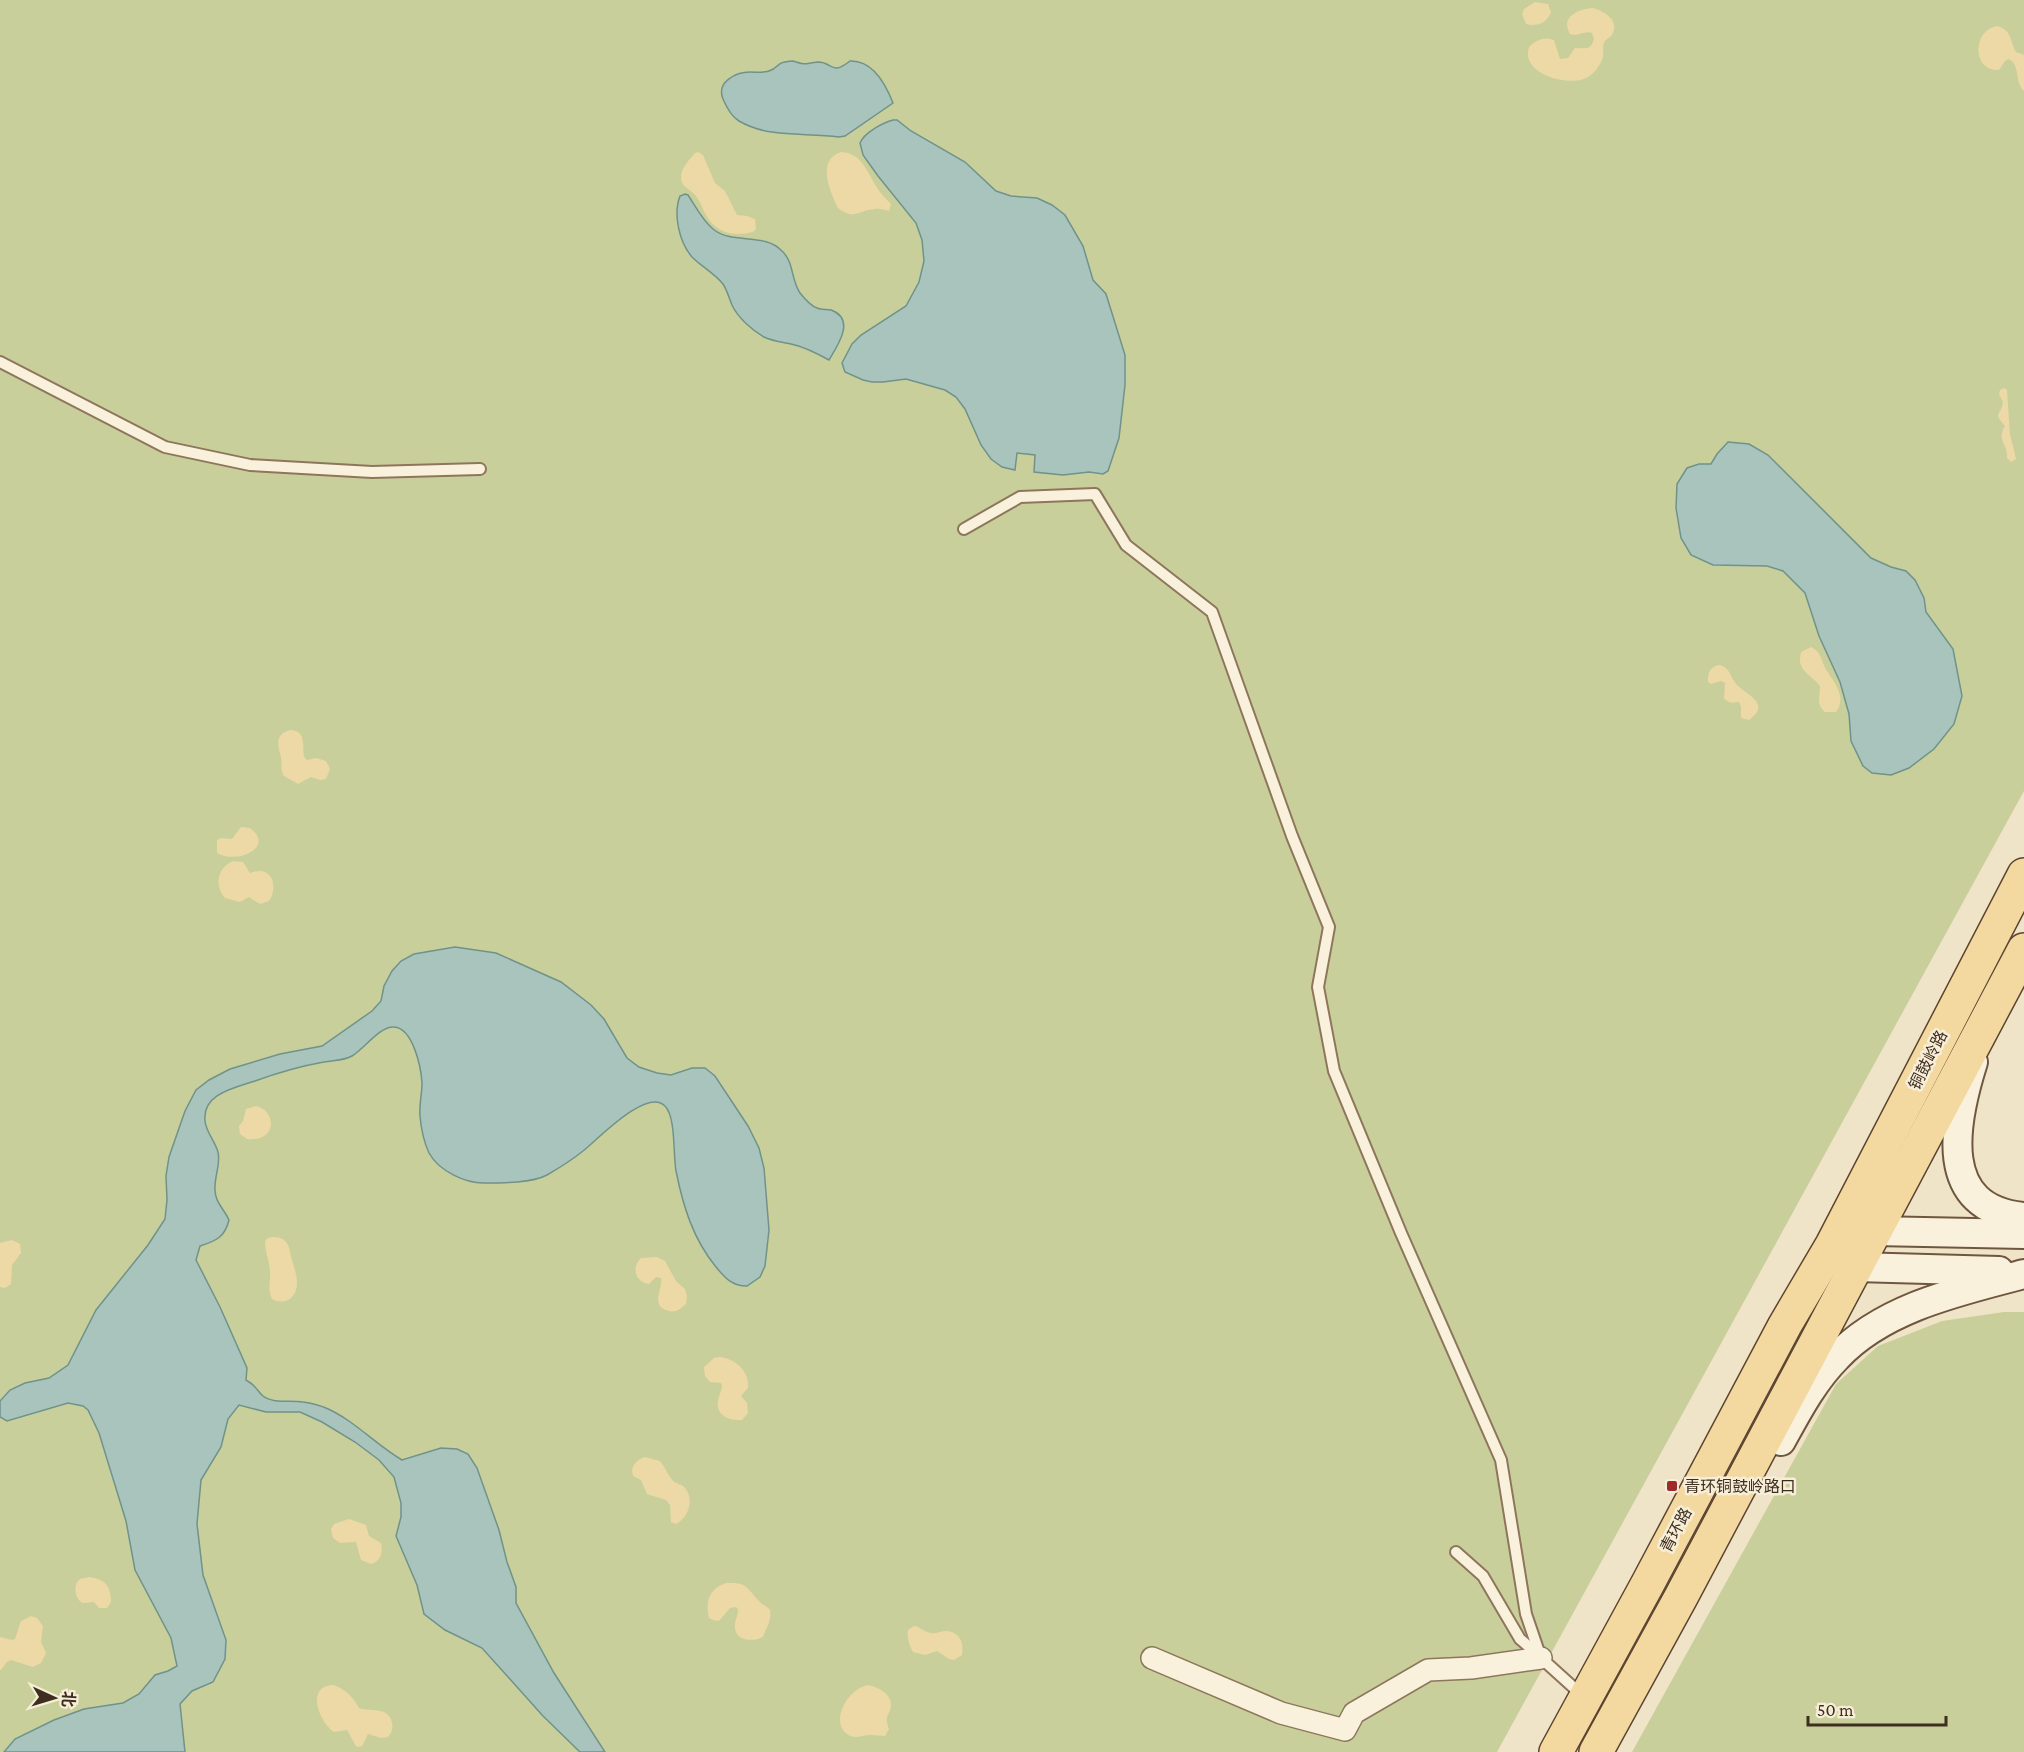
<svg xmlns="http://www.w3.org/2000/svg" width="2024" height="1752" font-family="'Crimson Pro','Noto Sans SC',serif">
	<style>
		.green { fill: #c9cf9b }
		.sand { fill: #ecd9a5 }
		.water { fill: #a9c4bc; stroke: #6f938a; stroke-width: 1.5 }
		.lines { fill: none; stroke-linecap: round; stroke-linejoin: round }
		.lane-casing { stroke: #8d765c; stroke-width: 14 }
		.street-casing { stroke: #8d765c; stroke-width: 24 }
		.secondary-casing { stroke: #6f573f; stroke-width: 32 }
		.primary-casing { stroke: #5b4430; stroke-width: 36 }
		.lane { stroke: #faf1dc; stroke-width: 10 }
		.street { stroke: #faf1dc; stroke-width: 21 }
		.secondary { stroke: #faf1dc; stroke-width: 28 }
		.primary { stroke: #f3d9a0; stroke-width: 33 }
		.poi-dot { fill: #9e2a2b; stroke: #f7eed8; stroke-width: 2 }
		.labels { text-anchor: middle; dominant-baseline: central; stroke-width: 5; stroke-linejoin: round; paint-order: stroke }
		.street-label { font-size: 16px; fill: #3d2e20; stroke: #f7eed8 }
		.poi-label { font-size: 16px; fill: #3d2e20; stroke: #f7eed8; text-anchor: start }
	</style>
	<rect width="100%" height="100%" fill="#f0e4c8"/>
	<g class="green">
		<path d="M0,0h2024v791l-527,961h-1497z"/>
		<path d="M2004,1312h20v440h-392l204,-368 42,-38 64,-25z"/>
	</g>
	<g class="sand">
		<path d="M1535,2l13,2 3,8c-4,11 -14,15 -25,12l-4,-10 2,-5z"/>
		<path d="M1593,8c10,3 26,11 20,25 -2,5 -7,5 -9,10 -2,5 0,9 -1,14 -2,8 -10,18 -17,21 -18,9 -66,-4 -57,-31 7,-7 15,-11 25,-7l6,19 8,-1 7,-10c9,0 16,3 19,-9l-2,-6c-8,-3 -14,4 -22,1 -10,-17 8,-25 23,-26z"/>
		<path d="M1997,26c15,4 13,15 19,26l8,3v36c-10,-9 -3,-25 -15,-32l-4,2 -6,9c-27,2 -27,-40 -2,-44z"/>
		<path d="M698,152l5,3 12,28 10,8 12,24 10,1 8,3 1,10 -3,3c-19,5 -37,1 -47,-17 -4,-7 -6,-15 -12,-21 -5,-6 -13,-7 -13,-17 0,-9 9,-18 14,-24z"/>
		<path d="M841,152c22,1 26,21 37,37 3,5 8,10 13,15l-2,7c-5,-1 -10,-3 -14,-2 -17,1 -20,12 -37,-1 -8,-17 -22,-48 3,-56z"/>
		<path d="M2004,388l3,2 3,44 6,25 -5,3 -4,-4c1,-16 -11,-16 -2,-32 -13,-15 -4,-9 -2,-24l-4,-8 1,-4z"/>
		<path d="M1811,647c11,5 10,15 16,24 8,12 20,27 9,41h-11c-9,-8 -5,-15 -5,-26 -10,-13 -24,-15 -19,-34z"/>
		<path d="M1718,665c12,1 12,12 19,20 10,10 35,19 12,35l-8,-2v-11l-2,-5 -8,1 -7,-4 1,-16 -4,-2 -10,3 -3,-2c0,-9 1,-14 10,-17z"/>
		<path d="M290,730c17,1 12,15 14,27l3,3 9,-2 10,3 4,8 -4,10 -6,1 -9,-3 -13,7 -14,-8c-4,-7 -2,-11 -3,-19 -3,-12 -7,-22 9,-27z"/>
		<path d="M241,827l9,1c26,19 -13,37 -33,25v-13l4,-2 11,1z"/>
		<path d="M233,861l10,1 7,11c3,-1 6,-2 9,-2 17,0 17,21 10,30l-9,3 -11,-7 -9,5 -15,-4c-11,-12 -8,-30 8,-37z"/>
		<path d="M256,1106c10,3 15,9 15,20 -3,11 -12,14 -24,13l-7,-5 -1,-8 4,-5 3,-12z"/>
		<path d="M273,1237c5,0 10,1 13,5 4,4 4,12 6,18 2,7 5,15 5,23 0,15 -12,23 -25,16 -5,-10 -1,-18 -2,-29 -1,-10 -5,-18 -5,-29l3,-3z"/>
		<path d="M12,1240l8,4 1,9 -9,12 -1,19 -6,4 -5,-1v-44z"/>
		<path d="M657,1257l8,4 11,20 9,8 2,7 -1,8c-6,5 -10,9 -17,7 -20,-5 -6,-22 -8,-33l-5,-1 -7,7c-14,-2 -18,-17 -8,-26z"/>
		<path d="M720,1357c16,2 30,15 28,31l-7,8 6,7 1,10 -6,7c-13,1 -27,-5 -24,-20 1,-5 4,-10 4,-15l-1,-2 -11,-1 -5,-6 -1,-9 10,-9z"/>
		<path d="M645,1457l15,4c5,6 8,14 13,20 4,3 9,3 12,7 10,12 3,30 -9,36l-5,-2 -1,-17 -4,-5 -19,-6 -6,-14 -8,-4c-3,-10 3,-16 12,-19z"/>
		<path d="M349,1519l17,6 3,11 12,7c2,10 0,18 -10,21l-10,-4 -5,-18 -16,1 -7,-5 -2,-9 3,-5z"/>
		<path d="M89,1577c16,2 22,9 22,25l-4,6h-8l-5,-6c-1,0 -10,1 -11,1 -8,-3 -10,-18 -4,-23 2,-2 7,-2 10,-3z"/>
		<path d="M726,1583c21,-1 20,4 33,18 3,4 8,5 11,9 2,11 -4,18 -7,27 -12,6 -30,3 -28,-13 1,-6 3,-9 3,-15l-2,-2 -6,1 -11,13 -6,-1 -4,-2c-4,-17 0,-29 17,-35z"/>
		<path d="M31,1616l6,2 6,8 -2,16 5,11 -5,10 -8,4 -22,-7 -4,2 -7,9v-34l12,3 3,-1 6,-18z"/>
		<path d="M914,1626c7,1 11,7 18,7 5,1 9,-2 14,-2 14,1 18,11 16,24l-8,5 -5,-1 -12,-8 -12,4 -12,-3c-4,-7 -6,-14 -5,-22z"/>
		<path d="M334,1685c12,5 19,12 25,23 12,4 30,-2 33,15 1,6 0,9 -4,14l-7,1 -13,-4 -6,12 -4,1 -2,-1 -9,-16 -13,2c-15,-10 -29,-47 0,-47z"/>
		<path d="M868,1685c9,2 24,8 23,21 -2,12 -7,8 -2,23l-4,7c-5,0 -9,-1 -14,-1 -9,0 -16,5 -24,-1 -18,-14 2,-46 21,-49z"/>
	</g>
	<g class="water">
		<path d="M793,61c15,5 12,2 25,1 15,0 13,14 32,-1 23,-1 36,24 43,42l-48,33 -6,1c-34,-5 -69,2 -100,-16 -7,-4 -13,-15 -16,-22 -7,-17 13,-27 27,-27 7,0 13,1 19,-1 12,-4 5,-9 24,-10z"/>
		<path d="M893,120h4l14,11 54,31 31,29 15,5 26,2 15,7 13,10 18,31 10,34 13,14 19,61v30l-6,53 -11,33 -5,3 -14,-2 -26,3 -29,-3 1,-17 -18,-2 -2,17 -13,-3 -11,-8 -10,-14 -16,-36 -9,-12 -11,-7 -39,-11 -23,3h-11l-9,-2 -18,-8 -3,-9 10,-19 9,-9 45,-29 13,-24 5,-21 -2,-21 -6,-17 -38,-47 -15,-21 -3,-12c4,-10 22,-20 33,-23z"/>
		<path d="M685,194l3,1c8,12 14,25 25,34 19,16 51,3 69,22 12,11 9,29 18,42 4,5 11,13 17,15 4,2 9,1 14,2 25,9 7,35 -2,50 -11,-6 -22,-12 -34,-15 -10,-3 -21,-3 -31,-8 -12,-7 -26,-19 -32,-32 -3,-7 -5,-15 -9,-21 -9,-11 -21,-17 -31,-27 -13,-15 -19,-43 -12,-61z"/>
		<path d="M1728,442l21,2 19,11 103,103 20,9 15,4 9,9 9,18 2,14 27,37 9,47 -8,28 -20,25 -25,19 -18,7 -19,-2 -9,-7 -12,-25 -2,-27 -9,-32 -21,-46 -14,-43 -22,-22 -16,-5 -54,-1 -22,-10 -10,-17 -5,-30 1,-24 10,-16 12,-4h12l6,-10z"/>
		<path d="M455,947l41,6 65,29 30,23 13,14 23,39 12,9 18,6 14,2 21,-7h13l10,8 33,50 11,22 5,20 5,62 -4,36 -5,11 -13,9c-15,0 -22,-8 -31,-19 -23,-28 -33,-61 -40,-96 -3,-16 0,-54 -11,-65 -18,-19 -68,34 -82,45 -11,9 -24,17 -36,24 -15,8 -44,8 -61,8 -20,1 -47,-12 -57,-30 -5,-11 -8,-25 -9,-37 -1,-11 2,-22 2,-33 -1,-16 -9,-55 -28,-56 -14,-1 -30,22 -42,29 -9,5 -19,4 -28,6 -23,4 -47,11 -69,19 -21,7 -53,13 -50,40 1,11 10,20 13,31 3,12 -4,25 -3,38 0,12 9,19 14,30 -4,17 -13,21 -29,26l-4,14 24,47 27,61 -1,12c11,6 10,10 17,16 10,8 28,4 40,6 7,1 16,3 23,6 28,12 50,37 76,52l39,-12 16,1 11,5 9,14 22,62 8,32 9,25v16l38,70 51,79h-25l-37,-36 -61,-68 -37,-18 -21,-16 -7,-29 -21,-49 5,-19v-14l-7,-26 -15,-17 -24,-18 -33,-20 -22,-10h-34l-27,-7 -11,14 -7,28 -20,33 -4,44 6,51 23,65 -1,19 -12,23 -21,9 -12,13 5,48h-181l11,-13 39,-19 30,-11 39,-6 16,-9 16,-19 13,-4 9,-5 -6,-28 -36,-68 -9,-49 -27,-88 -11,-23 -5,-4 -15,-3 -61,18 -7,-4v-16l10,-11 15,-7 24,-5 19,-13 28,-55 52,-65 17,-26 2,-19 -1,-24 3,-19 16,-46 11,-21 13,-10 21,-11 50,-15 42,-8 50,-35 9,-10 3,-15 8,-15 9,-10 13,-7z"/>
	</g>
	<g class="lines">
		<defs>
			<g id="lane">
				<path d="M0,362l165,85 85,18 122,7 108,-3"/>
				<path d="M964,529l56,-32 75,-3 31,51 86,67 80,224 37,91 -11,60 16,84 67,162 100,227 25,154 15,44 42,38"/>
				<path d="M1456,1552l27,24 37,63 21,18"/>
			</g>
			<path id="street" d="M1152,1658l129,55 64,17 9,-17 74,-43 43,-2 70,-10"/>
			<g id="secondary">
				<path d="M1973,1062c-19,60 -37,147 51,155"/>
				<path d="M1999,1271l-143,-4 -24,-22 42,-14 150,3"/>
				<path d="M1781,1441c16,-29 32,-60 56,-84 47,-50 123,-66 187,-83"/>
			</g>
			<g id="primary">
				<path d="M1556,1752l91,-167 138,-260 47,-80 192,-370"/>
				<path d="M1596,1752l85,-155 343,-647"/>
			</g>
		</defs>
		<use href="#lane" class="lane-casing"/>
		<use href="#street" class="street-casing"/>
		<use href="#secondary" class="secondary-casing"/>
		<use href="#primary" class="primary-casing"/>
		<use href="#lane" class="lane"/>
		<use href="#street" class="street"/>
		<use href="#secondary" class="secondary"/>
		<use href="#primary" class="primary"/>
	</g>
	<rect class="poi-dot" x="1666" y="1480" width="12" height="12" rx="3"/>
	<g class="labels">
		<g class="street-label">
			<text transform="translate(1928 1060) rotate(-63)">铜鼓岭路</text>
			<text transform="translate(1676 1530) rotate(-62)">青环路</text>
		</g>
		<g class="poi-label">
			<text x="1684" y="1486">青环铜鼓岭路口</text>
		</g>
	</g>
	<g transform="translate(54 1698) rotate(94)" stroke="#f7eed8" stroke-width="4.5" paint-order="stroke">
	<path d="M0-4.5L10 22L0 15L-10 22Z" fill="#3d2e20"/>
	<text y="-9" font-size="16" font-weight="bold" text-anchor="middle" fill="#3d2e20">北</text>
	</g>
	<path d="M1808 1716v9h138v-9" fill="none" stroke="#3d2e20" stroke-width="3"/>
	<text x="1817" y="1716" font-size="18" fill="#3d2e20" stroke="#f7eed8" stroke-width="4.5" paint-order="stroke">50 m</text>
</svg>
